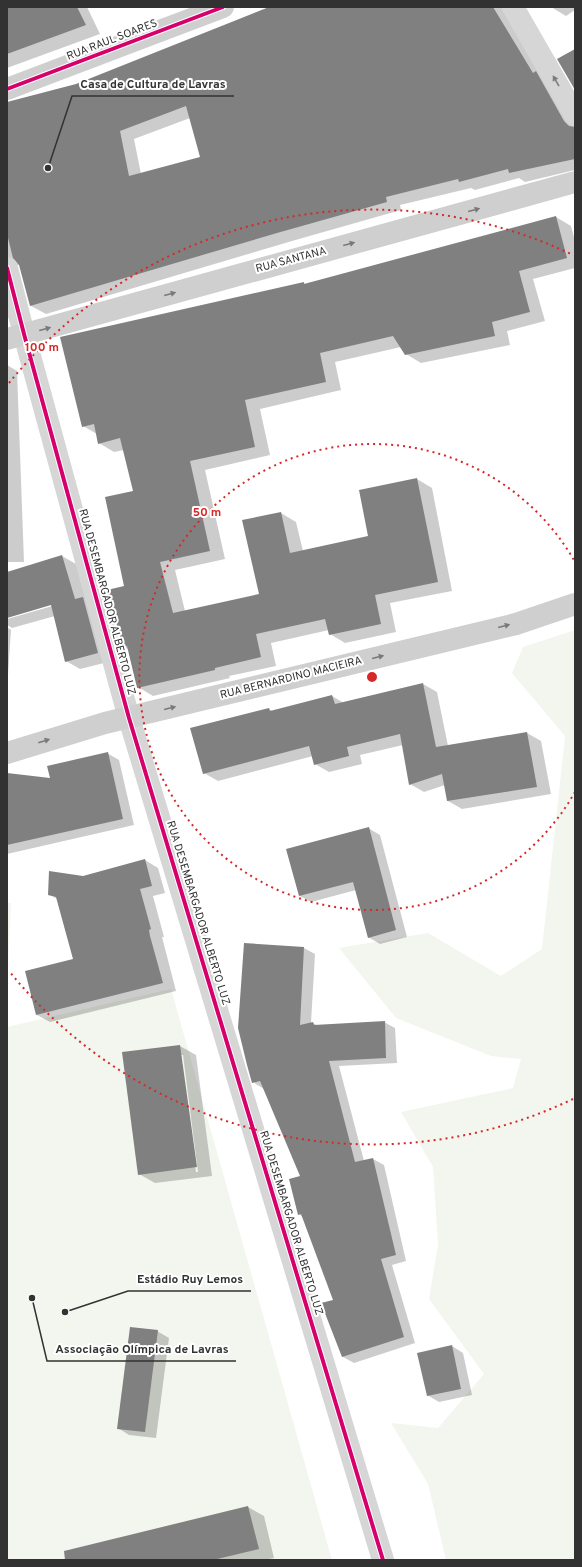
<svg xmlns="http://www.w3.org/2000/svg" width="582" height="1567" font-family="Overpass,sans-serif">
	<style>
		.green { fill: #f3f6ee }
		.shadow { fill: #0003; fill-rule: evenodd }
		.building { fill: #808080; fill-rule: evenodd }
		.lines { fill: none; stroke-linecap: round; stroke-linejoin: round }
		.street { stroke: #d6d6d6; stroke-width: 22 }
		.secondary { stroke: #cfcfcf; stroke-width: 22 }
		.cycleway-casing { stroke: #fff; stroke-width: 6 }
		.cycleway { stroke: #d6006c; stroke-width: 4 }
		.oneway { fill: #7c7c7c }
		.oneway2 { fill: #797979 }
		.ring { fill: none; stroke: #d62828; stroke-width: 2; stroke-dasharray: 2 4 }
		.labels { text-anchor: middle; dominant-baseline: central; stroke-width: 4; stroke-linejoin: round; paint-order: stroke }
		.street-label { font-size: 11px; fill: #323232; stroke: #fff }
		.centre { fill: #d62828; stroke: #fff; stroke-width: 2 }
		.ring-label { font-size: 12px; text-anchor: middle; font-weight: bold; fill: #d62828; stroke: #fff; stroke-width: 4; stroke-linejoin: round; paint-order: stroke }
		.leader { fill: none; stroke: #323232; stroke-width: 1.5 }
		.callout-dot { fill: #323232; stroke: #fff; stroke-width: 1.5 }
		.callout-label { font-size: 12px; text-anchor: middle; font-weight: bold; fill: #323232; stroke: #fff; stroke-width: 4; stroke-linejoin: round; paint-order: stroke }
	</style>
	<rect width="100%" height="100%" fill="#fff"/>
	<g class="green">
		<path d="M575,630v930h-129l-18,-76 -37,-61 47,5 46,-54 -55,-75 9,-54 -5,-78 -32,-55 112,-24 8,-29 -30,-3 -95,-38 -57,-70 89,-15 73,43 41,-27 23,-213 -53,-63 11,-26z"/>
		<path d="M7,903h4l-4,82z"/>
		<path d="M171,989l161,571h-325v-533z"/>
	</g>
	<g class="shadow">
		<path d="M7,7h80l13,27 -93,34z"/>
		<path d="M272,7h231l72,117v46l-50,12 -6,-4 -44,12 -4,-2 -71,17 1,5 -109,31 -246,73 -15,-8 -11,-42 -6,3 5,48 -12,3v-215l69,-18zM190,118l12,40 -61,16 -7,-35z"/>
		<path d="M551,7h24v3l-9,6z"/>
		<path d="M556,217l15,9 4,15v27l-42,11 12,42 -38,10 3,14 -89,18 -15,-9 -5,-7 -66,15 6,28 -81,19 10,46 -65,15 20,89 -50,11 10,41 75,-16 21,-82 15,9 7,29 66,-14 48,-58 15,9 20,103 -62,12 6,29 -51,11 -15,-9 -1,-4 -58,13 5,23 -47,10 1,2 -77,18 -15,-9 -9,-37 -6,-4 2,-59 9,-95 -10,-42 -10,2 -15,-9 -2,-9 -14,-8 221,-143 3,2z"/>
		<path d="M7,365l10,6 7,191h-17z"/>
		<path d="M62,556l14,8 36,97 -32,8 -14,-8 -11,-45 -43,12 -5,-3v-6l49,-14 -1,-2 -48,14v-44z"/>
		<path d="M7,627l4,3 -4,60z"/>
		<path d="M423,684l14,8 11,54 79,-13 14,8 10,53 -89,15 -14,-8 -3,-16 -21,7 -14,-8 -7,-39 -43,10 2,9 -33,8 -14,-8 -2,-8 -95,25 -14,-8 65,-64 5,3 58,-16 12,7z"/>
		<path d="M107,753l12,7 15,65 -127,29v-76l44,1z"/>
		<path d="M368,828l12,7 27,102 -27,7 -12,-7 -12,-47 -45,12 -11,-6 -12,-46z"/>
		<path d="M145,860l13,8 7,25 -12,3 11,41h-2l14,54 -126,31 -13,-7 37,-55 -17,-61 -8,-5 34,-17z"/>
		<path d="M304,948l11,6 -4,69h2l5,3 66,-4 11,6 2,35 -58,3 25,95 9,-2 11,6 22,96 -14,4 23,78 -61,20 -11,-6 -8,-56 -32,-84 -4,-3 2,-37 -37,-88 -11,-7z"/>
		<path d="M180,1046l16,9 16,121 -57,7 -16,-9 -16,-121zM181,1055h2l15,117h-2z"/>
		<path d="M157,1331l12,7 -13,100 -27,-3 -11,-7z"/>
		<path d="M452,1346l11,7 9,42 -33,7 -12,-7z"/>
		<path d="M248,1507l16,9 10,42 -10,2h-156z"/>
	</g>
	<g class="building">
		<path d="M7,7h70l9,18 -79,29z"/>
		<path d="M269,7h224l40,66 3,-2 28,50 5,5 6,1v32l-66,14 -1,-4 -49,13 -1,-3 -72,18 1,5 -110,31 -247,73 -11,-41 -6,-7 -6,-24v-132l69,-18zM186,106l14,51 -71,19 -9,-45z"/>
		<path d="M575,49v41l-18,-31z"/>
		<path d="M556,216l11,42 -48,13 11,41 -38,10 3,14 -90,19 -12,-19 -73,17 6,29 -81,18 10,47 -65,14 20,90 -50,11 13,51 86,-19 -17,-74 39,-8 9,41 78,-17 -9,-46 58,-12 21,104 -63,13 6,29 -52,11 -4,-16 -69,15 5,23 -46,11v2l-78,18 -10,-42 -4,1 -16,-57 17,-4 -19,-89 28,-6 -13,-53 -22,6 -4,-20 -12,3 -22,-90 244,-55v2z"/>
		<path d="M62,555l13,44 8,-2 15,56 -33,9 -14,-57 -44,13v-46z"/>
		<path d="M423,683l13,64 91,-15 10,55 -90,14 -5,-27 -33,11 -9,-51 -53,13 2,9 -35,9 -5,-19 -106,28 -13,-46 79,-20 1,3 62,-16 3,9z"/>
		<path d="M108,752l15,67 -116,26v-72l43,5 -3,-12z"/>
		<path d="M369,827l27,103 -28,8 -15,-56 -54,14 -13,-47z"/>
		<path d="M145,859l7,27 -12,3 11,40 -2,1 1,6 13,47 -127,32 -11,-44 48,-12 -17,-62 -8,-2 1,-24 34,5z"/>
		<path d="M244,943l60,4 -4,78 13,-3 1,3 71,-4 1,37 -57,3 26,101 18,-4 23,97 -15,4 23,78 -62,20 -21,-54 12,-3 -32,-86 -3,1 -9,-36 11,-3 -40,-95 -8,2 -5,-18 -9,-37z"/>
		<path d="M180,1045l17,122 -59,8 -16,-123z"/>
		<path d="M130,1327l28,3 -13,102 -28,-3z"/>
		<path d="M452,1345l9,44 -34,7 -10,-43z"/>
		<path d="M248,1506l11,43 -46,11h-148l-1,-9z"/>
	</g>
	<g class="lines">
		<g class="street">
			<path d="M513,7l62,108"/>
			<path d="M7,268l17,66 105,384 254,842"/>
		</g>
		<g class="secondary">
			<path d="M7,89l216,-82"/>
			<path d="M7,339l568,-157"/>
			<path d="M7,753l98,-30 411,-99 59,-20"/>
		</g>
		<defs>
			<g id="cycleway">
				<path d="M7,89l216,-82"/>
				<path d="M7,268l17,66 105,384 254,842"/>
			</g>
		</defs>
		<use href="#cycleway" class="cycleway-casing"/>
		<use href="#cycleway" class="cycleway"/>
	</g>
	<defs><path id="oneway-solid" d="M-6-.8H1V-3.2L6.5 0L1 3.2V.8H-6Z"/></defs>
	<use class="oneway" href="#oneway-solid" transform="translate(556 81) rotate(-120)"/>
	<g class="oneway2">
		<use href="#oneway-solid" transform="translate(474 210) rotate(-15)"/>
		<use href="#oneway-solid" transform="translate(349 244) rotate(-15)"/>
		<use href="#oneway-solid" transform="translate(170 294) rotate(-15)"/>
		<use href="#oneway-solid" transform="translate(45 329) rotate(-15)"/>
		<use href="#oneway-solid" transform="translate(504 626) rotate(-14)"/>
		<use href="#oneway-solid" transform="translate(378 657) rotate(-14)"/>
		<use href="#oneway-solid" transform="translate(170 708) rotate(-14)"/>
		<use href="#oneway-solid" transform="translate(44 741) rotate(-17)"/>
	</g>
	<g class="ring">
		<path d="M575 792A233 233 0 1 1 575 562"/>
		<path d="M573 1099A467 467 0 0 1 9 971M9 383A467 467 0 0 1 573 255"/>
	</g>
	<g class="labels">
		<g class="street-label">
			<text transform="translate(112 40) rotate(-21)">RUA RAUL SOARES</text>
			<text transform="translate(291 260) rotate(-15)">RUA SANTANA</text>
			<text transform="translate(107 602) rotate(75)">RUA DESEMBARGADOR ALBERTO LUZ</text>
			<text transform="translate(291 678) rotate(-14)">RUA BERNARDINO MACIEIRA</text>
			<text transform="translate(198 913) rotate(73)">RUA DESEMBARGADOR ALBERTO LUZ</text>
			<text transform="translate(291 1223) rotate(73)">RUA DESEMBARGADOR ALBERTO LUZ</text>
		</g>
	</g>
	<circle cx="372" cy="677" r="6" class="centre"/>
	<g class="ring-label">
		<text x="42" y="351">100 m</text>
		<text x="207" y="516">50 m</text>
	</g>
	<path class="leader" d="M48 168L72 96H234M65 1312L128 1291H251M32 1298L47 1361H236"/>
	<g class="callout-dot">
		<circle cx="48" cy="168" r="4"/>
		<circle cx="65" cy="1312" r="4"/>
		<circle cx="32" cy="1298" r="4"/>
	</g>
	<g class="callout-label">
		<text x="153" y="88">Casa de Cultura de Lavras</text>
		<text x="190" y="1283">Estádio Ruy Lemos</text>
		<text x="142" y="1353">Associação Olímpica de Lavras</text>
	</g>
	<rect width="582" height="1567" fill="none" stroke="#323232" stroke-width="16"/>
</svg>
